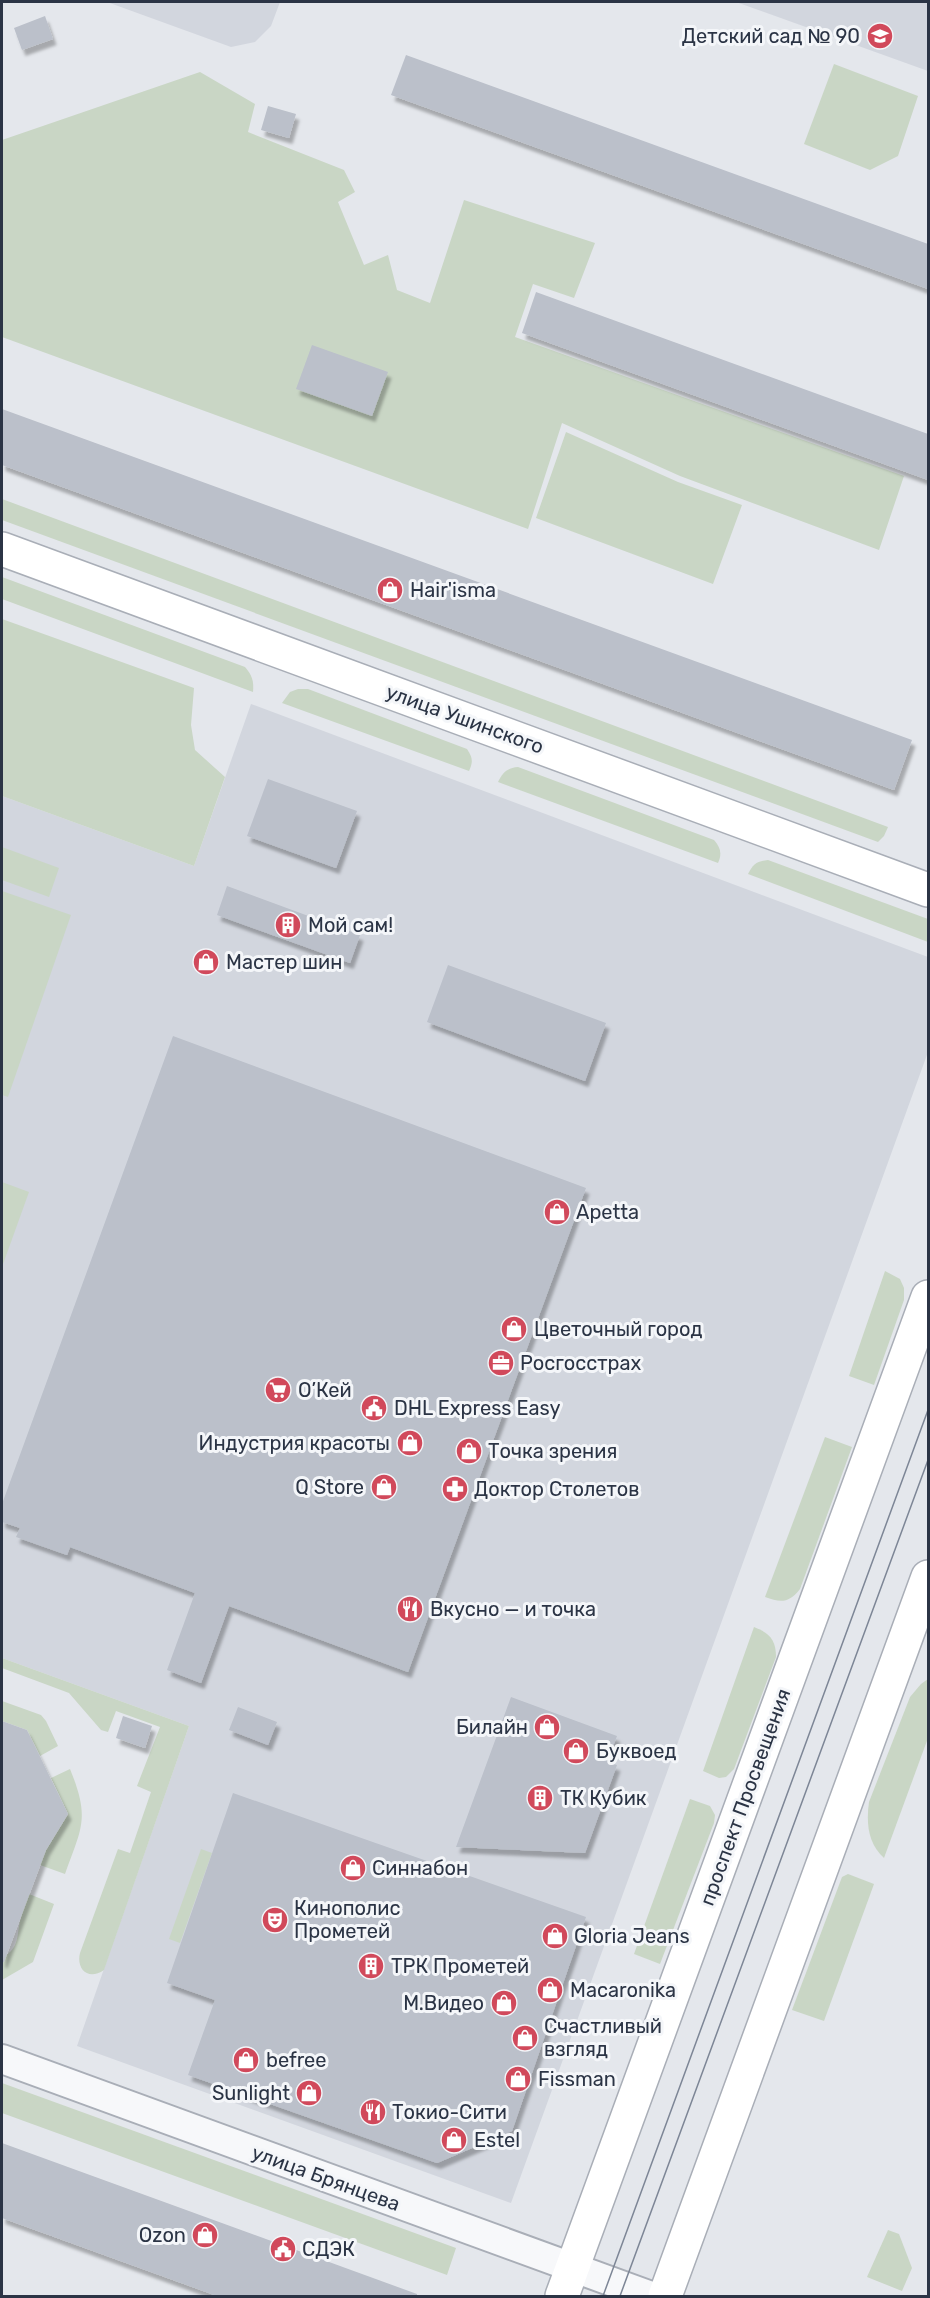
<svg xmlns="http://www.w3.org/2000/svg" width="930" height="2298" font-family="Rubik,sans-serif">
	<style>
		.built { fill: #d2d6de }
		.green { fill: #c9d6c5 }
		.building { fill: #bbc0ca; filter: url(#shadow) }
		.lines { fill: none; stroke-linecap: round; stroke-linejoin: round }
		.street-casing { stroke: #a9aeb7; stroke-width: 32 }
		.secondary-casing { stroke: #a9aeb7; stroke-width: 36 }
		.street { stroke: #f7f8fa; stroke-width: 28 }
		.secondary { stroke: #fff; stroke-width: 33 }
		.tram { stroke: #7d8696; stroke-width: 1.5 }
		.labels { text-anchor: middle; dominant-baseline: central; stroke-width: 6; stroke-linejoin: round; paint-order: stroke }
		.poi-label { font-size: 20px; fill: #2b3445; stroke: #f4f6f9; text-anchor: start }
		.street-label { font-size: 20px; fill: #2b3445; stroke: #f4f6f9 }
	</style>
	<defs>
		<filter id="shadow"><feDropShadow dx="3.5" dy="6" stdDeviation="1.5" flood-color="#0004"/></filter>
	</defs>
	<rect width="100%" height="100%" fill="#e4e7ec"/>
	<g class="built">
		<path d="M107,2h173l-9,24 -16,16 -24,5z"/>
		<path d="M736,2h192v69z"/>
		<path d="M251,704l677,253v95l-417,1151 -434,-157 112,-320 -187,-68v-862l192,70z"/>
	</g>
	<g class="green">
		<path d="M834,64l84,32 -20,60 -28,14 -66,-26z"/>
		<path d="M200,72l55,32 -7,28 96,38 11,22 -17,10 26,63 24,-10 9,35 33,13 34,-103 131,43 -21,55 -41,-14 -18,53 389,139 -25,74 -199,-74 -118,-53 -34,106 -526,-192v-197z"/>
		<path d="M566,432l112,50 64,23 -29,79 -177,-66z"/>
		<path d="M2,499l886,328 -4,9 -6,6 -876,-322z"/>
		<path d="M2,577l243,90c7,8 9,14 8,25l-251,-93z"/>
		<path d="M2,619l192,69 -3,37 4,25 30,27 -31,89 -192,-70z"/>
		<path d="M298,689h10l159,60c6,9 6,13 2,22l-187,-68 8,-11z"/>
		<path d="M518,767l196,73c7,8 8,14 4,23l-220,-81c5,-10 9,-14 20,-15z"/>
		<path d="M2,847l57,21 -10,29 -47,-17z"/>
		<path d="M768,860l160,59v23l-180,-68c5,-10 9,-13 20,-14z"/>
		<path d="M2,891l69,24 -63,182 -6,-2z"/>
		<path d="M2,1182l27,10 -27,75z"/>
		<path d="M885,1271l15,8 4,9v12l-30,85 -25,-9z"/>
		<path d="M825,1437l27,10 -52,142c-11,14 -19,14 -35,8z"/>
		<path d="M754,1627c15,6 22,12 22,30l-42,112 -8,8 -7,1 -16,-7z"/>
		<path d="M2,1658l187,68 -85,244c-16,11 -28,-1 -24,-17l38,-104 12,4 21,-61 -14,-6 23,-59 -44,-16 -8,21 -7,-2 -32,-37 -67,-25z"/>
		<path d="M928,1679v59l-44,120c-16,-14 -18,-35 -15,-56l41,-105 11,-13z"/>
		<path d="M2,1701l39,14 5,6 12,25 -18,10 -13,-26 -25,-9z"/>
		<path d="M70,1769c20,49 12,58 -5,105l-25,-9 6,-15 22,-36 -17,-36z"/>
		<path d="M690,1799l20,7 5,9 -1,8 -54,141 -26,-10z"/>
		<path d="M201,1849l11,4 -32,90 -11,-4z"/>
		<path d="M848,1874l26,10 -50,137 -32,-11 50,-133z"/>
		<path d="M29,1894l25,10 -21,58 -31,18v-22c19,-11 14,-23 19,-41 2,-8 5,-15 8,-23z"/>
		<path d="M2,2083l454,165 -9,27 -445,-162z"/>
		<path d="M888,2230l11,4 13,34 -10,23 -35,-14z"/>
	</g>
	<g class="building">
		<path d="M45,16l8,23 -31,11 -8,-22z"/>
		<path d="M406,55l522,189v45l-537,-194z"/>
		<path d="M268,106l28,8 -7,24 -28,-8z"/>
		<path d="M536,292l392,142v46l-406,-147z"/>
		<path d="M312,345l76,27 -16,44 -76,-27z"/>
		<path d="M2,409l910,331 -18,50 -892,-325z"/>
		<path d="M268,779l89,32 -21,57 -89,-32z"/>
		<path d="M227,886l133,49 -10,28 -133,-48z"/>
		<path d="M448,965l158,58 -21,58 -158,-59z"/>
		<path d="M173,1036l413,152 -178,484 -179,-66 -28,77 -34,-13 28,-77 -125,-46 -3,8 -51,-18 4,-9 -18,-6v-18z"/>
		<path d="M511,1697l106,39 -10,26 10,3 -32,88 -129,-6z"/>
		<path d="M238,1707l39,15 -9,23 -39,-15z"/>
		<path d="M123,1716l29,10 -7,22 -29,-10z"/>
		<path d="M2,1721l25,9 41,84 -22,36 -42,112h-2z"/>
		<path d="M233,1793l353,124 -74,214 -75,32 -249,-88 27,-75 -48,-17z"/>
		<path d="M2,2143l415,151v2h-200l-215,-78z"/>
	</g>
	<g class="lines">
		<defs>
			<path id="street" d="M2,2059l649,237"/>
			<g id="secondary">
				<path d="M2,549l926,341"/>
				<path d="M562,2296l366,-999"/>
				<path d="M665,2296l263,-719"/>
			</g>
		</defs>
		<use href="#street" class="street-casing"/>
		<use href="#secondary" class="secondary-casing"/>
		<use href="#street" class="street"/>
		<use href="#secondary" class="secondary"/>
		<g class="tram">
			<path d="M603,2296l325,-886"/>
			<path d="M620,2296l308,-836"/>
		</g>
	</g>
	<defs>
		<symbol id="school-disc" viewBox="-11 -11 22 22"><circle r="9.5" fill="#d1495b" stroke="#f4f6f9"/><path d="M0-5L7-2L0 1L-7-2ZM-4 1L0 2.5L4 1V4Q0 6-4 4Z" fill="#fff"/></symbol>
		<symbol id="shop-disc" viewBox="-11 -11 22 22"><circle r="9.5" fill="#d1495b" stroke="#f4f6f9"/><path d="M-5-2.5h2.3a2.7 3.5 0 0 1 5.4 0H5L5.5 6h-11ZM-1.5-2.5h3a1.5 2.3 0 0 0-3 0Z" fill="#fff"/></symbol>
		<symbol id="building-disc" viewBox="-11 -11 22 22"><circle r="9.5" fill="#d1495b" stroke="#f4f6f9"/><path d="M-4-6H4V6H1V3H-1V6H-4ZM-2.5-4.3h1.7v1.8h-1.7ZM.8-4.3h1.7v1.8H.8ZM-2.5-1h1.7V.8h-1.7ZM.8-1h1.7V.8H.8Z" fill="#fff"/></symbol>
		<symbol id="office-disc" viewBox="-11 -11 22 22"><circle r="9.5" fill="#d1495b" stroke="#f4f6f9"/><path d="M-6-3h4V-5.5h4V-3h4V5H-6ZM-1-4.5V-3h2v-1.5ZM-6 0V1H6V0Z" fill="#fff"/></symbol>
		<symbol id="supermarket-disc" viewBox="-11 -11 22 22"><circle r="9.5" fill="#d1495b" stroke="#f4f6f9"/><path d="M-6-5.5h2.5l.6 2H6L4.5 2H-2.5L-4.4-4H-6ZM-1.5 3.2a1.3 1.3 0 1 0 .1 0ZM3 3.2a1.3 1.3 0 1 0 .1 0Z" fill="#fff"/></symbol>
		<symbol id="civic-disc" viewBox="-11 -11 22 22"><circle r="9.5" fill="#d1495b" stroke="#f4f6f9"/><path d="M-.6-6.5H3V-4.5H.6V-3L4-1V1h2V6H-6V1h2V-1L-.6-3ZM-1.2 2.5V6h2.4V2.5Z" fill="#fff"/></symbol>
		<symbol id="pharmacy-disc" viewBox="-11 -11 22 22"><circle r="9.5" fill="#d1495b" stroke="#f4f6f9"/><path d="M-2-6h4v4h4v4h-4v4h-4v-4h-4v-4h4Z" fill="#fff"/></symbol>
		<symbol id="restaurant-disc" viewBox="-11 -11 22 22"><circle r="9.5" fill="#d1495b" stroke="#f4f6f9"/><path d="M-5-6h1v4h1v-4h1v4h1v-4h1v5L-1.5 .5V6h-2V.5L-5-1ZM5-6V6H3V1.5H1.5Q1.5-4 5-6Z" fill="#fff"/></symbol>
		<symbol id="theatre-disc" viewBox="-11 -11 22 22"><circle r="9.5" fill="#d1495b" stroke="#f4f6f9"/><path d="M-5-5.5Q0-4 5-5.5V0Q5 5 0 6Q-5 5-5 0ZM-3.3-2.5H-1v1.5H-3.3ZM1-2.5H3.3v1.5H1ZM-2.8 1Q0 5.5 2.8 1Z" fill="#fff"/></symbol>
	</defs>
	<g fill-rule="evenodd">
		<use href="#school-disc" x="865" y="21" width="30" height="30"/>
		<use href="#shop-disc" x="375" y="575" width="30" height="30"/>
		<use href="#building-disc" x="273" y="910" width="30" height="30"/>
		<use href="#shop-disc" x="191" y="947" width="30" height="30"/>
		<use href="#shop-disc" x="542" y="1197" width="30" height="30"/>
		<use href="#shop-disc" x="499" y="1314" width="30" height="30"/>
		<use href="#office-disc" x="486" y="1348" width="30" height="30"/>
		<use href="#supermarket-disc" x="263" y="1375" width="30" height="30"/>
		<use href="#civic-disc" x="359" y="1393" width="30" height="30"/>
		<use href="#shop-disc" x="395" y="1428" width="30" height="30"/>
		<use href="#shop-disc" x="454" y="1436" width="30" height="30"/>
		<use href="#shop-disc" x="369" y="1472" width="30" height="30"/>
		<use href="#pharmacy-disc" x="440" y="1474" width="30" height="30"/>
		<use href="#restaurant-disc" x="395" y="1594" width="30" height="30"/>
		<use href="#shop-disc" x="532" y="1712" width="30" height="30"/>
		<use href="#shop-disc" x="561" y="1736" width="30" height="30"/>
		<use href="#building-disc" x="525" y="1783" width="30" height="30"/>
		<use href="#shop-disc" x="338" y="1853" width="30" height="30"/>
		<use href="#theatre-disc" x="260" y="1905" width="30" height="30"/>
		<use href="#shop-disc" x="540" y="1921" width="30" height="30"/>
		<use href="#building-disc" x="356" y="1951" width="30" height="30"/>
		<use href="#shop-disc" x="535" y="1975" width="30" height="30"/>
		<use href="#shop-disc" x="489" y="1988" width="30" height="30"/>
		<use href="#shop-disc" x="510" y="2023" width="30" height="30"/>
		<use href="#shop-disc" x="231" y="2045" width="30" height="30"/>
		<use href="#shop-disc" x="503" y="2064" width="30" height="30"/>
		<use href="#shop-disc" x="294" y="2078" width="30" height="30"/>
		<use href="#restaurant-disc" x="358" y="2097" width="30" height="30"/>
		<use href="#shop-disc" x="439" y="2125" width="30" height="30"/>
		<use href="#shop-disc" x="190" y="2220" width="30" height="30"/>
		<use href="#civic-disc" x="268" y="2234" width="30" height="30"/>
	</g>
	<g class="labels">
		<g class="poi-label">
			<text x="860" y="36" text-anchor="end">Детский сад № 90</text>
			<text x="410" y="590">Hair'isma</text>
			<text x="308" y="925">Мой сам!</text>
			<text x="226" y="962">Мастер шин</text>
			<text x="576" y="1212">Apetta</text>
			<text x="534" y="1329">Цветочный город</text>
			<text x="520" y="1363">Росгосстрах</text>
			<text x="298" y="1390">О’Кей</text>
			<text x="394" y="1408">DHL Express Easy</text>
			<text x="390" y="1443" text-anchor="end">Индустрия красоты</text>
			<text x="488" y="1451">Точка зрения</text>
			<text x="364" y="1487" text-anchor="end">Q Store</text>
			<text x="474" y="1489">Доктор Столетов</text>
			<text x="430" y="1609">Вкусно — и точка</text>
			<text x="528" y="1727" text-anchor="end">Билайн</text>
			<text x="596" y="1751">Буквоед</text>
			<text x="560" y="1798">ТК Кубик</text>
			<text x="372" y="1868">Синнабон</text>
			<text x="294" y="1908">Кинополис<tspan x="294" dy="23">Прометей</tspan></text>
			<text x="574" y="1936">Gloria Jeans</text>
			<text x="391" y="1966">ТРК Прометей</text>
			<text x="570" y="1990">Macaronika</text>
			<text x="484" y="2003" text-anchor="end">М.Видео</text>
			<text x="544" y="2026">Счастливый<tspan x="544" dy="23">взгляд</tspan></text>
			<text x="266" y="2060">befree</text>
			<text x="538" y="2079">Fissman</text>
			<text x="290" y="2093" text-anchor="end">Sunlight</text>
			<text x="392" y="2112">Токио-Сити</text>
			<text x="474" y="2140">Estel</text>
			<text x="186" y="2235" text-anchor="end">Ozon</text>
			<text x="302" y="2249">СДЭК</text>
		</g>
		<g class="street-label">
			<text transform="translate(465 719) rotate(20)">улица Ушинского</text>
			<text transform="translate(745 1797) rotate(-70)">проспект Просвещения</text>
			<text transform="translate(326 2178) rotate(20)">улица Брянцева</text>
		</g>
	</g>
	<rect width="930" height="2298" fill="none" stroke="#2b3445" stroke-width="6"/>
</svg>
